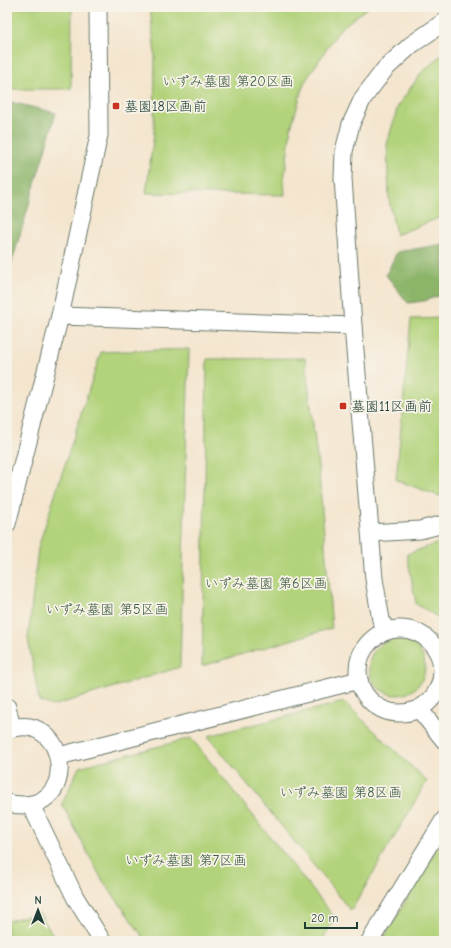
<svg xmlns="http://www.w3.org/2000/svg" width="451" height="948" font-family="'Comic Neue','Klee One',sans-serif">
	<style>
		.green { fill: #b2d37b; stroke: #688858 }
		.forest { fill: #8db56b; stroke: #567950 }
		.lines { fill: none; stroke-linecap: round; stroke-linejoin: round }
		.minor-casing { stroke: #6a786a; stroke-width: 19 }
		.minor { stroke: #fff; stroke-width: 17 }
		.poi-dot { fill: #c8321e; stroke: #f7f3e8; stroke-width: 1.5 }
		.labels { text-anchor: middle; dominant-baseline: central; stroke-width: 3.5; stroke-linejoin: round; paint-order: stroke }
		.park-label { font-size: 14px; fill: #3c5b42; stroke: #f7f3e8 }
		.poi-label { font-size: 14px; fill: #1f3d34; stroke: #f7f3e8; text-anchor: start }
	</style>
	<rect width="100%" height="100%" fill="#f7f3e8"/>
	<filter id="ink" filterUnits="userSpaceOnUse"><feTurbulence type="fractalNoise" baseFrequency=".025" numOctaves="2"/><feDisplacementMap in="SourceGraphic" scale="8" xChannelSelector="R" yChannelSelector="G"/><feConvolveMatrix kernelMatrix="1 2 1 2 8 2 1 2 1" color-interpolation-filters="sRGB"/></filter>
	<filter id="wash" filterUnits="userSpaceOnUse"><feTurbulence type="fractalNoise" baseFrequency=".012" numOctaves="4" result="noise"/><feDisplacementMap in="SourceGraphic" scale="16" xChannelSelector="R" yChannelSelector="G"/><feGaussianBlur stdDeviation="0.9" result="paint"/><feColorMatrix in="noise" values="0 0 0 0 0 0 0 0 0 0 0 0 0 0 0 0 0 1.4 0 .05"/><feComposite in="paint" operator="in"/></filter>
	<g filter="url(#wash)">
		<rect width="100%" height="100%" fill="#f4e5ce"/>
		<g class="green">
			<path d="M7,7h65l-1,82h-64z"/>
			<path d="M150,7h218l-28,22 -36,54 -13,45 -7,52 1,15 -139,-2 8,-60 1,-78z"/>
			<path d="M444,53v163l-48,19 -7,-35 -2,-56 11,-38 23,-33z"/>
			<path d="M444,318v176l-5,2 -43,-16 15,-161z"/>
			<path d="M189,349l-9,318 -127,39 -14,-5 -11,-62 10,-91 63,-196z"/>
			<path d="M305,358l14,116 13,154 -130,38 5,-307z"/>
			<path d="M444,541v80l-28,-17 -9,-50z"/>
			<circle cx="397" cy="667" r="28"/>
			<path d="M344,702l83,79 -76,130 -143,-175z"/>
			<path d="M191,738l144,180 -13,23h-176l-45,-63 -39,-74 17,-37z"/>
			<path d="M444,836v105h-62z"/>
			<path d="M39,913l18,28h-50v-20z"/>
		</g>
		<g class="forest">
			<path d="M7,101l49,12 -49,166z"/>
			<path d="M444,244v50l-20,7 -16,2 -22,-28 11,-23z"/>
		</g>
	</g>
	<g filter="url(#ink)">
		<g class="lines">
			<defs>
				<g id="minor">
					<path d="M60,316l39,-181 -1,-128"/>
					<path d="M353,326l-10,-148 1,-27 7,-27 12,-26 22,-29 26,-24 33,-23"/>
					<path d="M7,524l53,-208 293,10 21,253 7,41 5,11"/>
					<path d="M371,533l49,-3 24,-6"/>
					<circle cx="400" cy="671" r="42"/>
					<path d="M7,707l5,21"/>
					<path d="M419,709l25,31"/>
					<path d="M7,730c62,-24 77,91 0,73"/>
					<path d="M59,756l300,-76"/>
					<path d="M31,805l44,92 27,44"/>
					<path d="M370,941l74,-121"/>
				</g>
			</defs>
			<use href="#minor" class="minor-casing"/>
			<use href="#minor" class="minor"/>
		</g>
	</g>
	<g class="poi-dot">
		<rect x="112" y="102" width="8" height="8" rx="2"/>
		<rect x="339" y="402" width="8" height="8" rx="2"/>
	</g>
	<g class="labels">
		<g class="park-label">
			<text x="228" y="81">いずみ墓園 第20区画</text>
			<text x="266" y="583">いずみ墓園 第6区画</text>
			<text x="107" y="609">いずみ墓園 第5区画</text>
			<text x="341" y="792">いずみ墓園 第8区画</text>
			<text x="186" y="860">いずみ墓園 第7区画</text>
		</g>
		<g class="poi-label">
			<text x="124" y="106">墓園18区画前</text>
			<text x="351" y="406">墓園11区画前</text>
		</g>
	</g>
	<rect width="451" height="948" fill="none" stroke="#f7f3e8" stroke-width="24"/>
	<g transform="translate(38 910)" stroke="#f7f3e8" stroke-width="3" paint-order="stroke">
	<path d="M0-3L7 15L0 10L-7 15Z" fill="#1f3d34"/>
	<text y="-6" font-size="11" font-weight="bold" text-anchor="middle" fill="#1f3d34">N</text>
	</g>
	<path d="M305 922v6h52v-6" fill="none" stroke="#1f3d34" stroke-width="2"/>
	<text x="311" y="922" font-size="12" fill="#1f3d34" stroke="#f7f3e8" stroke-width="3" paint-order="stroke">20 m</text>
</svg>
